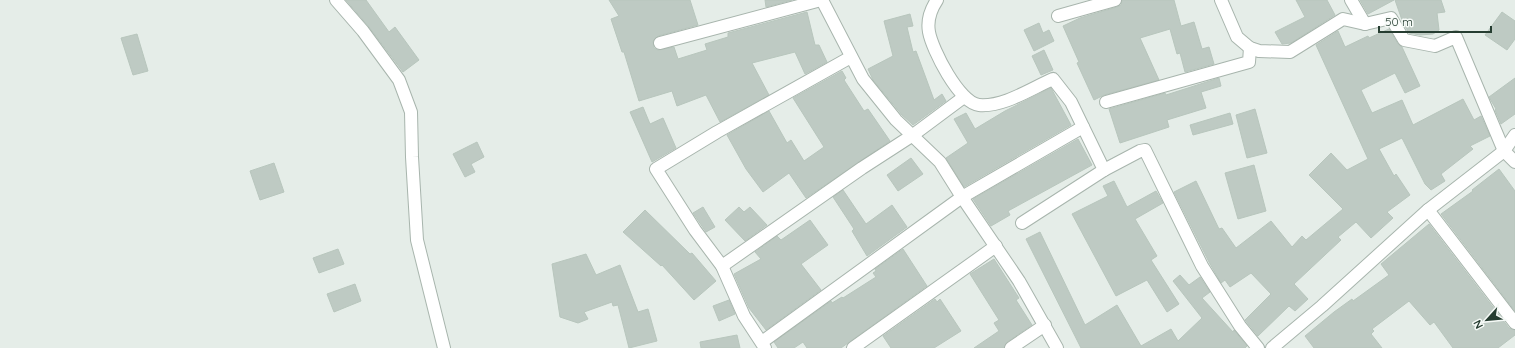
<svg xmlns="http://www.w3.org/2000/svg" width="1515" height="348" font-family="Quicksand,sans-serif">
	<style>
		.building { fill: #becac3; stroke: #b8c6bd }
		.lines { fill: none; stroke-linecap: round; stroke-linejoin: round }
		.minor-casing { stroke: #a8b5ad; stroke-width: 14 }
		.tertiary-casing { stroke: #a8b5ad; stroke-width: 14 }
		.minor { stroke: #fff; stroke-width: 12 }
		.tertiary { stroke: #fff; stroke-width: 12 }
	</style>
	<rect width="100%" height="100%" fill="#e5ede8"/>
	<g class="building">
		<path d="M346,0h20l23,32 6,-5 24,33 -16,12 -34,-45z"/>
		<path d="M609,0h81l8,25 -40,11 -5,5 1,7 4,2 16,-3 4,12 29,-9 -2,-6 23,-7v-4l79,-21 8,33h4l8,17 -22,12 -10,-22 -43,11 17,32 -49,27 -14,-27 -29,11 -5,-15 -33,10 -15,-49h-2l-11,-33 8,-3z"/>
		<path d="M765,0h27l-26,7z"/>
		<path d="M1122,0h52l7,26 13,-4 8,27 7,-2 5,17 -29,8 -5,-19 -3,1 -7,-25 -30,9 19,42 -55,15 -10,5 -17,-37 2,-1 -16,-36 17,-8 37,-11 4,-2z"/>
		<path d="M1296,0h31l8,15 -44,28 -9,1 -7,-12 30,-15z"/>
		<path d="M1360,0h34l-26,14z"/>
		<path d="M1395,0h46l4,12 -8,1 2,17 -6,4 -13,1 -11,-2 -6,-10z"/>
		<path d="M1502,12l13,9v18l-8,11 -22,-15z"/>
		<path d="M910,14l3,12 -6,1 6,25 3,-1 18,49 8,-6 4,7 -33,24 -11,-10 -29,-35 -5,-11 25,-13 -9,-35z"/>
		<path d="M1039,23l4,10 6,-3 5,11 -20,10 -10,-21z"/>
		<path d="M1389,29l9,15 4,3 18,39 -15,7 -10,-20 -34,17 11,23 30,-13 11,25 50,-26 11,21 7,-4 9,20 -20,10 3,3 -32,25 4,7 -14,9 -6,-6 -23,-46 -23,11 15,27 2,-2 14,21 -23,17 6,6 -22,20 -15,-16 -18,15 3,3 -47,44 14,15 -13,12 -6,-5 -31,30 -13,-16 26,-26 -20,-21 -21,14 -5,-7 -4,3 -12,-21 -35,-70 22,-11 23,48 3,-1 14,20 35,-27 21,26 10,-11 4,4 37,-31 -34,-34 22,-22 16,17 21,-11 -52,-114 22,-14 7,16 23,-11 1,2z"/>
		<path d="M137,34l11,37 -15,4 -12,-37z"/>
		<path d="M1044,50l9,20 -12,5 -9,-19z"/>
		<path d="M842,71l4,7 -2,2 20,31 4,-2 22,32 -84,57 -17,-25 -26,19 -17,-23 -19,-34 42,-24 18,32 4,-3 13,21 20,-14 -31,-49z"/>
		<path d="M1219,78l2,8 -20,6 5,16 -39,12 2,7 -49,16 -11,-34 56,-16 1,2z"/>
		<path d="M1515,78v36l-14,10 -6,-14 1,-1 -7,-12z"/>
		<path d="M1051,88l20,37 -107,62 -18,-29 22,-15 -14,-24 12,-6 9,16 30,-18z"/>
		<path d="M643,107l7,17 13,-6 13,30 -24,14 -22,-50z"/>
		<path d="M1255,109l12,44 -20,5 -11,-43z"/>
		<path d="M1230,113l3,11 -40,11 -3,-10z"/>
		<path d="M1078,139l14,26 -84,46 2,4 -19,11 -18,-27z"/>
		<path d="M477,142l7,15 -13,7 4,8 -10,5 -12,-23z"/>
		<path d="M911,158l12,16 -25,17 -11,-16z"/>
		<path d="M274,163l10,29 -24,8 -10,-29z"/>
		<path d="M1254,165l12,46 -28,8 -13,-46z"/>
		<path d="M1499,169l16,22v120l-74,-97 32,-23 -1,-1z"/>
		<path d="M1114,181l13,26 29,-16 7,12 -28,16 22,37 -6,4 28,44 -12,8 -20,-32 -31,16 -44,-82 36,-18 -5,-10z"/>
		<path d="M843,190l23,34 26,-19 15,22 -40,29 -15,-25 2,-2 -21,-32z"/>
		<path d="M703,207l12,20 -9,5 -13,-19z"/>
		<path d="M739,207l5,5 6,-5 17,18 -22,16 -20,-21z"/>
		<path d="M645,210l45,44 2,-1 24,28 -22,19 -32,-35 -1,1 -38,-34z"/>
		<path d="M810,220l18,25 -27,19 20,26 -55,40 -17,-22 -15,-34 27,-15 -6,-7 22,-16 4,4z"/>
		<path d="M1429,224l80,104 6,2v5l-17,13h-45l-19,-26 -4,3 -21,-24 -37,28 2,2 -3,3 11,14h-68l-9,-12 29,-24 18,-13 1,2 36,-26 -8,-11z"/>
		<path d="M1040,232l45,93 32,-20 24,41 30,-17 7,12 24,-23 -29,-37 7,-6 9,10 11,-8 10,15 -8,6 31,34 1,-2 13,16 -2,2h-164l-55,-109z"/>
		<path d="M338,249l6,15 -25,9 -6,-15z"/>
		<path d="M903,249l24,37 -86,62h-34l-4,-6 -9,6h-16l-4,-6 57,-41 1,2 10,-6 1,1 33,-21 -3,-4 3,-2 -1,-2z"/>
		<path d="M586,254l10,21 24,-10 18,47 10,-3 9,32 -28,7 -11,-43 -5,1 -1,-4 -28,10 4,7 -10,4 -18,-6 -8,-53z"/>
		<path d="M994,259l25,39 -3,2 16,25 -25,17 -3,6h-30l25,-17 -5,-8 5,-3 -29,-46z"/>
		<path d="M355,284l6,17 -27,11 -7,-18z"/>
		<path d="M935,299l2,3 3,-3 21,32 -27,17h-43l-8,-12z"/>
		<path d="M729,300l6,14 -16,7 -6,-15z"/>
		<path d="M737,335l3,13h-39l-1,-6z"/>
	</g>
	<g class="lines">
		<defs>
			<g id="minor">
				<path d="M822,0l41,79 33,41 44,42 22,35 57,84 38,67"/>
				<path d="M937,0c-6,9 -10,21 -8,32 3,17 30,71 50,73 25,2 51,-16 74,-26l18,23 33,68"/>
				<path d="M1221,0l16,37 13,11 9,3 31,1 53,-33 22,5 26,-6 13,22 31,6 21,-9 48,114 11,11"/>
				<path d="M1351,0l14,24"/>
				<path d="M1058,16l57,-16"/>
				<path d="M660,43l161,-43"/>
				<path d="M1106,102l143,-40 1,-14"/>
				<path d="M1428,210l87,113"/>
				<path d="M1022,223l82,-53 36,-19 5,-1 57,116 38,60 18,22"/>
				<path d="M722,266l140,-98 51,-33 51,-38"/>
				<path d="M762,342l200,-145 121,-70"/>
				<path d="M765,348l-21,-32 -22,-50 -27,-36 -39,-61 61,-37 134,-75"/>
				<path d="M853,348l143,-102"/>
				<path d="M1011,348l34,-23"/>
				<path d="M1272,348l50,-42 106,-96 76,-59 11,-16"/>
			</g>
			<path id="tertiary" d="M336,0l27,31 36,49 12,32 1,45 5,83 27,108"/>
		</defs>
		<use href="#minor" class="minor-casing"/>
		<use href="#tertiary" class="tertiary-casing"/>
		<use href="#minor" class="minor"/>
		<use href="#tertiary" class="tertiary"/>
	</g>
	<g transform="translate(1487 320) rotate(243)" stroke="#f6faf7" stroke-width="3" paint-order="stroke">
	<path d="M0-3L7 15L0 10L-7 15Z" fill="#263d31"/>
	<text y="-6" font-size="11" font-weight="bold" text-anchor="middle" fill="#263d31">N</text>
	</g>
	<path d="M1379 26v6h112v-6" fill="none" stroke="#263d31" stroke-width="2"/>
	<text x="1385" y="26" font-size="12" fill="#263d31" stroke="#f6faf7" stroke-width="3" paint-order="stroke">50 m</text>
</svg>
